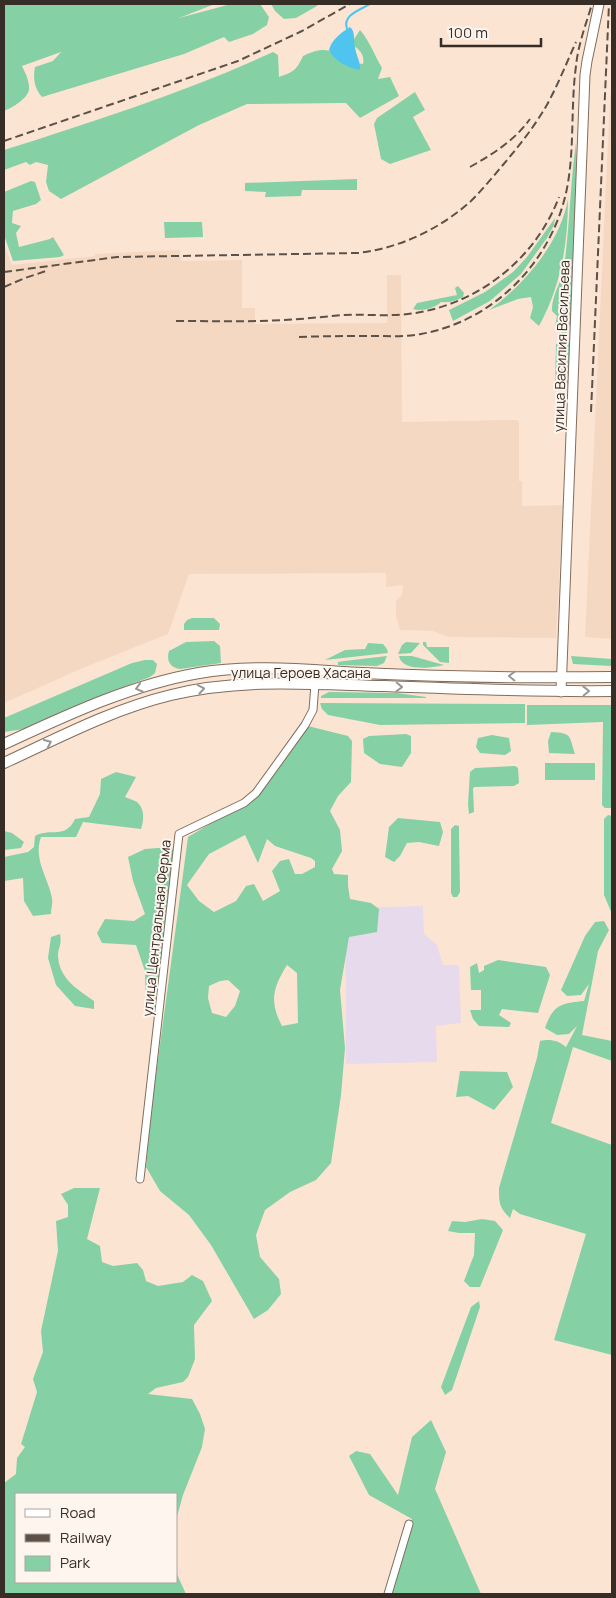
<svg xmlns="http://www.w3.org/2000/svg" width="616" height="1598" font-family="Manrope,sans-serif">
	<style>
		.built { fill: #f5d8c2 }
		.education { fill: #e8daed }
		.green { fill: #85d1a5; fill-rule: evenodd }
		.water { fill: #4ec4ee }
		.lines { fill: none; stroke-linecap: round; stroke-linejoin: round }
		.stream { stroke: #4ec4ee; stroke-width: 2 }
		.minor-casing { stroke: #816d5d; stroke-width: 9 }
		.secondary-casing { stroke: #816d5d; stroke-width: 11 }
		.primary-casing { stroke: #816d5d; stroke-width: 12 }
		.minor { stroke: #fff; stroke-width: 7 }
		.secondary { stroke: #fff; stroke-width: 9 }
		.primary { stroke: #fff; stroke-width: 10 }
		.rail { stroke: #5c5047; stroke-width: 2; stroke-dasharray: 8 4; stroke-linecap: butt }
		.oneway { stroke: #9a9692 }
		.labels { text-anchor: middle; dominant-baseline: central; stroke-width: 4; stroke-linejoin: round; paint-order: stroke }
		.street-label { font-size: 14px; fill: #362d26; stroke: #fef5ee }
	</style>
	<rect width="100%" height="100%" fill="#fce4d3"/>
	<g class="built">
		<path d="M612,85v554l-27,-2 25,-540z"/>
		<path d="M4,244l8,21 83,-9v-2l85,-4 1,11 61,-1v48h13v16l132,-1v-48h14l1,147 115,-2 2,2v59h3v25l41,-1 -7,133 -108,-1 -15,-6 -33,-1 -4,-14v-15l6,-6 1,-10 -17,2v-14l-197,1 -21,60 -85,34 -79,35z"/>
	</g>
	<path class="education" d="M423,906l1,28 13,11 6,20h16l2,58 -25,3 1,36 -91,2 -1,-156z"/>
	<g class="green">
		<path d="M4,4h211l-36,14 52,-14h29l9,13 -2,8 -14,9 -24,8 -5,-5 -40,17 -142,43c-8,-9 -9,-19 -7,-30l18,-6 8,-9 -39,14c3,6 8,16 7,24 -2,9 -17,18 -25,21z"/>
		<path d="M271,4h47l-1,2 -21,12 -12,1 -9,-8z"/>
		<path d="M360,30c9,10 15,26 22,38l-4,11 12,-2 9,19 -39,22 -14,-15 -99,1 -48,21 -138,74 -12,-8 -3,-9 2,-17 -12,-3 -6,3 -4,-3 -22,8v-20c91,-29 182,-58 269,-98l5,3 1,22c14,-5 17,-6 24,-21 33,-16 32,5 60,8 2,-10 -4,-15 -12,-20z"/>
		<path d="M415,92l10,18 -12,7 18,33 -41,14 -9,-5 -7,-35 3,-6z"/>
		<path d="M576,143c1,39 1,80 -2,119 0,9 -2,18 -3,27 -1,16 4,30 -5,45l-4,-1 -7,-7 2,-10 -5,-5c-1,-15 10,-29 12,-44 6,-42 6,-83 12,-124z"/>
		<path d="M357,179v11h-55l-1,6 -36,1 1,-5 -21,-1v-8z"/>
		<path d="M31,181l4,1 6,18 -5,4 -23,7 -1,12 9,3 -5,7 3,14 31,-8 3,-2 11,18 -4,2 -47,4 -9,-26v-43z"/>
		<path d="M568,199c0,45 -7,87 -29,127l-9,-8 3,-11 -2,-10 -13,2 -29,11c36,-26 71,-67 79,-111z"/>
		<path d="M555,218l-1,7 -7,13 -26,36 -31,27 -37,20 -4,-11 36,-18 28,-20 14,-15z"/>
		<path d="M164,222h38l1,15 -38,1z"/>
		<path d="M458,286l6,7 -1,4c-7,4 -14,6 -22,5 -6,6 -20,10 -28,7l4,-6 40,-8 -2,-7z"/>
		<path d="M569,341l1,4 -2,42 -13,1 1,-44z"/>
		<path d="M192,618h22l6,6 -1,6h-35v-6l3,-4z"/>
		<path d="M214,641l6,5 1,17 -41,6c-10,-1 -14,-9 -11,-18l17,-9z"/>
		<path d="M406,642l14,1 -9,10 -13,1 4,-9z"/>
		<path d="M423,642h3l1,5h22v16l-9,-1 -17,-17z"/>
		<path d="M368,643l15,1 4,5 1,4 -63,7 20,-10 20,-1z"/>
		<path d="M387,656l-3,7 -7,3 -39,-1v-3l6,-1z"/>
		<path d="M399,656h13l32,9c-12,3 -42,7 -45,-9z"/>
		<path d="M571,656l41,3v7l-39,-2z"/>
		<path d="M145,660h8l4,4 -2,9 -5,4 -63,24 -63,28 -20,3v-14l128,-55z"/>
		<path d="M329,692l68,1 29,4v1h-105v-2z"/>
		<path d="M320,703l205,1v19l-145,2 -52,-10 -6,-6z"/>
		<path d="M527,705h85v103h-7l-3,-3 1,-83 -76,3z"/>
		<path d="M308,726l40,10 4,5 -1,41 -13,14 -8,15 10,19 2,21 -10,18 2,5 14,1v11l2,13 21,4 8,6 -2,23 -28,5 -9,53 5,58 -4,47 -10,68 -15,17 -26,12 -25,18 -9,25 4,22 19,22 2,15 -13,16 -14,9 -43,-74 -22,-30 -29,-24 -14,-24 6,-63 36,-267 37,-22 31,-21zM245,835l13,28 9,-24 8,7 36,12 4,3v6l-13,7h-7l-6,-15 -9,2 -8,10 8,20 -17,10 -9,-17 -8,2 -10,15 -22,11 -15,-11 -12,-16 22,-31zM287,965l10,8 1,50 -16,3c-13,-25 -9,-38 5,-61zM228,980l12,11 -5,15 -9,11 -14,-4 -4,-15 1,-12 11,-5z"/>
		<path d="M551,732c21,1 18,3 24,22l-26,-1 -1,-12z"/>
		<path d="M406,734l5,2v17l-9,14 -22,-3 -16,-11 -1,-14 6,-3z"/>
		<path d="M492,735l17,3 2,13 -6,4 -25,-2 -4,-6 2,-9z"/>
		<rect x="545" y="763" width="50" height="17"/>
		<path d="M515,766l3,2 1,15 -5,3 -39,1 -2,1 1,24 -5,2 -1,-10 2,-32 5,-4z"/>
		<path d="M116,772l20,5 -11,20c4,2 9,3 12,5 8,7 7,18 4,27l-58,-7 -7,15h-35c-8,22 7,40 11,61 1,5 -1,11 -1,16l-18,2 -9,-15 -1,-23 -19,3v-24l24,-5 6,-5 1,-11c16,-9 30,4 40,-17l14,-2 11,-23 1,-15z"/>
		<path d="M608,815l4,1v98l-8,-19v-76z"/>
		<path d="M398,818l42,4 3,10 -4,14 -20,-4 -12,1 -7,13 -6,6 -9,-5 4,-30z"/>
		<path d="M455,825l4,1v7l1,59 -3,5h-4l-2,-4v-64z"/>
		<path d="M4,831l8,2 12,9 -3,6 -17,2z"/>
		<path d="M171,847l4,7 -18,154 -4,3 -7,-2 -1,-38 -9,-26 -34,-2 -5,-10 8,-14 29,2 11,-7 -12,-33 -5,-24 17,-8z"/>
		<path d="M604,921l5,9 -11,21 -16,84 30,6v20l-39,-14 -22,76 61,22v210l-58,-15 32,-106 -66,-20 -7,-5 -3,9c-11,-11 -11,-15 -11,-30l38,-130 3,-17c11,-2 17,-1 26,6l11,-21 -8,8 -12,1 -12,-7c8,-23 16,-25 39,-27l5,-17 -8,11 -14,1 -6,-6 24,-54 10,-14z"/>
		<path d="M60,934c2,10 -1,12 -2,20 0,24 19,35 36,47v8l-19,-3 -19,-21 -8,-27 3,-21z"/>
		<path d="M498,960l48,7 4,8 -12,38 -36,-4 -3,6 12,8 -2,4 -30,-1 -6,-7 -3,-9h11v-20h-10l-1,-23 7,-4 2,10 5,-3v-4z"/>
		<path d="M460,1071l47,1 6,15 -19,23 -26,-14 -12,1z"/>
		<path d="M74,1188h26l-13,51 13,7 2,16 11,4 24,-3 6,7 3,11 12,5 25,-4 9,-7 11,6 9,20 -18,24 1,34 -7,18 -5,5 -27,6 -8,6 44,5 8,15 5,15 -3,18 -19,48 -7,25v-26h-160v88h160v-10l10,22h-182v-111l12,-9 1,-16 8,-11 -4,-3 16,-52 -4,-13 10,-27 -2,-21 17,-80 -2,-30 12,-4v-12l-7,-11z"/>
		<path d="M482,1219l13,2 8,9 -23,57h-10l-6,-6 10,-26 1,-22h-16l-11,-2 4,-10 13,1z"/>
		<path d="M479,1301l1,6 -28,83 -7,5 -4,-8 30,-80z"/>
		<path d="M431,1420l15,32 -11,37 46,105h-89l20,-75 -43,-24 -20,-39 7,-5 14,3 28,41 14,-58z"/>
	</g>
	<path class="water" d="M350,27c6,5 3,13 5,20 1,9 5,12 5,22l-1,1c-14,-4 -23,-8 -30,-20 3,-11 12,-17 21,-23z"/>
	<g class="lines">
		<path class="stream" d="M347,29c-5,-14 13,-19 23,-25"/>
		<defs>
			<g id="minor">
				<path d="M140,1179l39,-345 65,-31 12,-10 49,-68 8,-15 2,-26"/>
				<path d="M388,1594l21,-70"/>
			</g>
			<path id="secondary" d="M561,692l24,-617 2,-14 12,-57"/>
			<g id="primary">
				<path d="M4,744c63,-29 126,-59 195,-71 53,-9 109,-3 163,0 83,4 167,5 250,4"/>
				<path d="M4,763c54,-25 109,-54 167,-68 70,-17 140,-11 211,-9 77,3 153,6 230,5"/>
			</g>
		</defs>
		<use href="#minor" class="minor-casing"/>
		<use href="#secondary" class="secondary-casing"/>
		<use href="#primary" class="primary-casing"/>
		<use href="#minor" class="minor"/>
		<use href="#secondary" class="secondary"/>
		<use href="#primary" class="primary"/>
		<g class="rail">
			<path d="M4,141l234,-80 64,-30 48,-27"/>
			<path d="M470,167c23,-13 44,-26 60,-48"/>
			<path d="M4,272l113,-15 241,-4c42,-5 82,-24 113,-52 11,-11 21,-23 31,-35 17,-20 34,-41 47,-65 10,-19 18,-39 27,-59"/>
			<path d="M4,287l21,-9 21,-7"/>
			<path d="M176,321c36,0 71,1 107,-1 20,-1 40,-3 60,-5 24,-1 48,2 72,-2 65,-10 121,-55 144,-116"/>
			<path d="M299,337c24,-1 48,-1 72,-1 17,0 34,1 50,-2 78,-14 138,-80 148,-158 5,-36 2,-73 7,-110 2,-21 10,-42 16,-62"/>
			<path d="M591,412l18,-408"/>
		</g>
	</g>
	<defs><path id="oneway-chevron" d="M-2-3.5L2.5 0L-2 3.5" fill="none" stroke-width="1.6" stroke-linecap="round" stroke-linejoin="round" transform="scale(1.25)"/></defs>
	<g class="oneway">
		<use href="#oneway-chevron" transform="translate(512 676) rotate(-179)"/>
		<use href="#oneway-chevron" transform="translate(399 687) rotate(2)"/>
		<use href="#oneway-chevron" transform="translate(139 688) rotate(164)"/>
		<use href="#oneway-chevron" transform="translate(201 689) rotate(-10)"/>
		<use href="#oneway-chevron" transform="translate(586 691) rotate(-1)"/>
		<use href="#oneway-chevron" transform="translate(48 743) rotate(-25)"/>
	</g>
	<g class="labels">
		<g class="street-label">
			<text transform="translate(561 346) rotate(-88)">улица Василия Васильева</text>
			<text x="301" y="672">улица Героев Хасана</text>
			<text transform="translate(156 928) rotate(-84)">улица Центральная Ферма</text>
		</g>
	</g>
	<rect width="616" height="1598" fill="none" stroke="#362d26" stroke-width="10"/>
	<rect x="15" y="1493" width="162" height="90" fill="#fef5ee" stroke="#aea59e"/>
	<rect x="25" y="1509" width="25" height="8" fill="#ffffff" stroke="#aea59e"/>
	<text x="60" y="1518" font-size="15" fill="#362d26">Road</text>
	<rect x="25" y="1534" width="25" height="8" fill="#5c5047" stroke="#aea59e"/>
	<text x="60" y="1543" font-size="15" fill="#362d26">Railway</text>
	<rect x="25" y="1556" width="25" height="15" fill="#85d1a5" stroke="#aea59e"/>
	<text x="60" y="1568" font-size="15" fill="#362d26">Park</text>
	<path d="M441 38v8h100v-8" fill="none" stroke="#362d26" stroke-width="2.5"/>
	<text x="448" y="38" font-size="15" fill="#362d26" stroke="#fef5ee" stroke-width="4" paint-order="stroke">100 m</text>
</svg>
